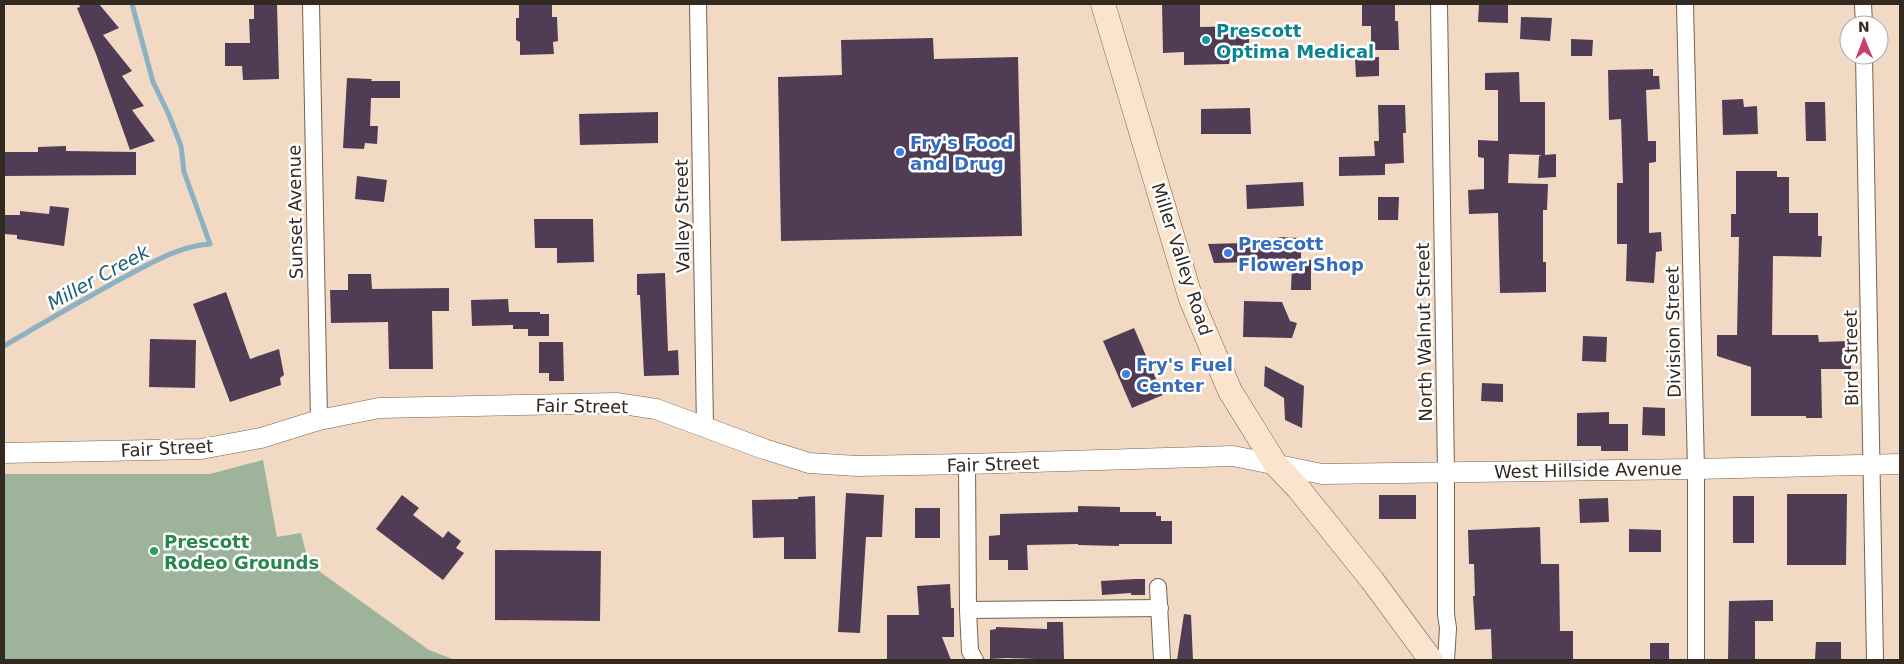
<svg xmlns="http://www.w3.org/2000/svg" width="1904" height="664" font-family="'DejaVu Sans',sans-serif">
	<style>
		.green { fill: #9db49a }
		.lines { fill: none; stroke-linecap: round; stroke-linejoin: round }
		.stream { stroke: #8cb1c3; stroke-width: 5 }
		.building { fill: #503d55 }
		.minor-casing { stroke: #776250; stroke-width: 18 }
		.tertiary-casing { stroke: #776250; stroke-width: 21 }
		.secondary-casing { stroke: #776250; stroke-width: 25 }
		.minor { stroke: #fff; stroke-width: 16 }
		.tertiary { stroke: #fff; stroke-width: 20 }
		.secondary { stroke: #fae4cd; stroke-width: 24 }
		.culture-dot { fill: #0f9aa8; stroke: #fff; stroke-width: 2 }
		.shop-dot { fill: #3f7fe0; stroke: #fff; stroke-width: 2 }
		.leisure-dot { fill: #2e9e5b; stroke: #fff; stroke-width: 2 }
		.labels { text-anchor: middle; dominant-baseline: central; stroke-width: 5; stroke-linejoin: round; paint-order: stroke }
		.culture-label { font-size: 18px; font-weight: bold; fill: #0d838f; stroke: #fff; text-anchor: start }
		.shop-label { font-size: 18px; font-weight: bold; fill: #366cbe; stroke: #fff; text-anchor: start }
		.street-label { font-size: 18px; fill: #332a22; stroke: #fff }
		.leisure-label { font-size: 18px; font-weight: bold; fill: #27864d; stroke: #fff; text-anchor: start }
		.water-label { font-size: 19px; font-style: italic; fill: #1c607a; stroke: #fff }
	</style>
	<rect width="100%" height="100%" fill="#f2d9c4"/>
	<path class="green" d="M263,460l14,77 24,-4 8,31 120,86 26,10h-451v-186h206z"/>
	<g class="lines">
		<path class="stream" d="M4,346c37,-22 75,-44 113,-65 29,-15 60,-35 93,-37l-26,-72 -3,-26 -12,-31 -16,-33 -21,-78"/>
	</g>
	<g class="building">
		<path d="M79,4h20l20,24 -16,7 29,36 -10,5 22,30 -12,4 23,31 -25,9 -34,-96 -19,-46 3,-1z"/>
		<path d="M254,4h23l2,75 -36,1 -1,-14h-17v-23h25l-1,-24h5z"/>
		<path d="M519,4h33v13h5l1,24 -5,1 1,12 -34,1v-13l-4,-2v-22h3z"/>
		<path d="M1162,4h38v23l49,-1v21l-17,1 -3,16 -45,1v-13l-21,1z"/>
		<path d="M1362,4h33v17h3l1,29h-28v-24h-9z"/>
		<path d="M1479,4h29v19l-30,-1z"/>
		<path d="M1521,17l31,1 -2,23 -30,-2z"/>
		<path d="M933,38l1,21 84,-2 4,179 -241,5 -3,-164 64,-2 -1,-35z"/>
		<path d="M1571,39l22,1 -1,16h-21z"/>
		<path d="M1379,57v19l-23,1 -1,-19z"/>
		<path d="M1653,69v7h6l1,13 -14,1 2,51h8v21l-7,1v70l12,-1 1,19 -6,1 -2,31 -28,-2 1,-37h-10v-61h6l-2,-64 -12,1 -1,-50z"/>
		<path d="M1519,72l1,30h25v53l11,-1v23l-18,1 1,-22 3,-1 -33,-1 -1,29 40,1 -1,26h-4v52h3v30l-46,1 -2,-80 -29,1 -1,-24 16,-1v-31l-6,-1v-17l20,1v-51h-13v-17z"/>
		<path d="M347,78l25,1 -1,2h29v17h-29l-1,28h8l-1,18 -12,-1 -1,6 -21,-1z"/>
		<path d="M1743,99l1,8 13,-1 1,28 -35,1 -1,-35z"/>
		<path d="M1805,102h20l1,39h-20z"/>
		<path d="M1378,105h27l1,28h-3l1,30 -19,1v11l-46,1v-19l36,-1 -1,-15h5z"/>
		<path d="M1250,108l1,26h-50v-25z"/>
		<path d="M658,112v31l-78,2 -1,-31z"/>
		<path d="M66,146v5l70,1v23l-132,1v-24h34v-5z"/>
		<path d="M1736,171h41v6h12v36h29v23h4l-1,21 -48,-1 -1,79h46l1,7 32,-1v28h-30l1,49h-16v-2h-55v-49l-34,-11v-21h20l2,-98h-8v-23h5z"/>
		<path d="M357,176l30,4 -3,22 -29,-3z"/>
		<path d="M1303,182l1,24 -57,3 -1,-24z"/>
		<path d="M1378,197h21l-1,23h-20z"/>
		<path d="M50,206l19,2 -5,38 -47,-7v-4l-13,-1v-19h16v-4l29,3z"/>
		<path d="M534,219h59l1,43 -37,1v-15h-22z"/>
		<path d="M1278,237l23,1v22h10v30h-20l1,-29 -78,2 -6,-19 70,-2z"/>
		<path d="M665,273l3,78 10,-1 1,25 -35,1 -4,-81h-3v-21z"/>
		<path d="M348,274h23l1,15 77,-1v23h-17l1,58h-44l-1,-47 -57,1 -1,-33h18z"/>
		<path d="M226,292l24,67 29,-10 5,26 -4,3 1,7 -51,17 -37,-98z"/>
		<path d="M508,299l1,13h31v2h9v22h-21v-7h-15v-4l-41,1 -1,-26z"/>
		<path d="M1244,301l38,1 8,19 7,2 -5,15 -49,-1z"/>
		<path d="M1134,328l29,67 -31,13 -29,-67z"/>
		<path d="M1583,336l24,1 -1,25 -24,-1z"/>
		<path d="M150,339l46,1 -1,48 -46,-1z"/>
		<path d="M539,342h24l1,39h-15v-8h-10z"/>
		<path d="M1265,366l39,20 -2,42 -17,-8 -1,-22 -20,-12z"/>
		<path d="M1482,383l21,1v18l-22,-1z"/>
		<path d="M1643,407l22,1v28l-23,-1z"/>
		<path d="M1609,412v12h19v27h-27v-5h-24v-33z"/>
		<path d="M846,493l38,2 -2,42h-16l-6,96 -22,-1z"/>
		<path d="M1787,494h60l-1,71h-59z"/>
		<path d="M402,495l17,13 -6,7 30,23 5,-7 13,10 -5,7 8,5 -21,27 -67,-51z"/>
		<rect x="1379" y="495" width="37" height="24"/>
		<path d="M815,496l1,63h-32v-22l-31,1 -1,-38 46,-1v-2z"/>
		<rect x="1733" y="496" width="21" height="47"/>
		<path d="M1608,498l1,24 -29,1 -1,-24z"/>
		<path d="M1078,506l42,1v5h36v4h5v5h11v23h-53v2l-41,-1v-1l-51,1 1,25h-20v-10h-19v-24l11,-1v-21l78,-2z"/>
		<rect x="915" y="508" width="25" height="30"/>
		<path d="M1540,527l1,37h18l1,67h13v29h-81l-1,-31 -16,1 -2,-34h2l-1,-32h-5l-1,-34z"/>
		<path d="M1629,529l32,1v22h-32z"/>
		<path d="M495,550l106,1 -1,70 -105,-1z"/>
		<path d="M1135,579h10v16h-14v-2l-29,2 -1,-14z"/>
		<path d="M950,584l1,24h3v29h-12l9,23h-64v-45h32l-2,-29z"/>
		<path d="M1773,600v21h-18v38l-27,1 1,-59z"/>
		<path d="M1184,614l7,1 2,45h-16z"/>
		<path d="M1047,622h16l1,38 -57,-2 -17,1v-29l6,-1v-2l51,2z"/>
		<path d="M1816,642h25v18h-26z"/>
		<rect x="1650" y="643" width="19" height="17"/>
	</g>
	<g class="lines">
		<defs>
			<g id="minor">
				<path d="M311,4l8,416"/>
				<path d="M698,4l7,423"/>
				<path d="M1439,4l7,468v142l2,14 -2,32"/>
				<path d="M1685,4l11,465v191"/>
				<path d="M1863,4l1,21"/>
				<path d="M1864,55l11,605"/>
				<path d="M967,464l1,146 2,41 5,9"/>
				<path d="M1158,587l4,73"/>
				<path d="M968,610l192,-2"/>
			</g>
			<path id="tertiary" d="M4,453l197,-4 60,-11 58,-18 60,-12 237,-5 40,6 108,40 45,14 48,3 110,-2 266,-8 89,18 374,-5 204,-5"/>
			<path id="secondary" d="M1103,4l88,295 39,92 46,74 22,23 74,92 59,80"/>
		</defs>
		<use href="#minor" class="minor-casing"/>
		<use href="#tertiary" class="tertiary-casing"/>
		<use href="#secondary" class="secondary-casing"/>
		<use href="#minor" class="minor"/>
		<use href="#tertiary" class="tertiary"/>
		<use href="#secondary" class="secondary"/>
	</g>
	<circle class="culture-dot" cx="1206" cy="40" r="5"/>
	<g class="shop-dot">
		<circle cx="900" cy="152" r="5"/>
		<circle cx="1228" cy="253" r="5"/>
		<circle cx="1126" cy="374" r="5"/>
	</g>
	<circle class="leisure-dot" cx="154" cy="551" r="5"/>
	<g class="labels">
		<g class="culture-label">
			<text x="1216" y="30">Prescott<tspan x="1216" dy="21">Optima Medical</tspan></text>
		</g>
		<g class="shop-label">
			<text x="910" y="142">Fry's Food<tspan x="910" dy="21">and Drug</tspan></text>
			<text x="1238" y="243">Prescott<tspan x="1238" dy="21">Flower Shop</tspan></text>
			<text x="1136" y="364">Fry's Fuel<tspan x="1136" dy="21">Center</tspan></text>
		</g>
		<g class="street-label">
			<text transform="translate(295 212) rotate(-91)">Sunset Avenue</text>
			<text transform="translate(682 216) rotate(-91)">Valley Street</text>
			<text transform="translate(1182 259) rotate(72)">Miller Valley Road</text>
			<text transform="translate(1424 332) rotate(-91)">North Walnut Street</text>
			<text transform="translate(1673 332) rotate(-91)">Division Street</text>
			<text transform="translate(1851 358) rotate(-91)">Bird Street</text>
			<text transform="translate(582 406) rotate(1)">Fair Street</text>
			<text transform="translate(167 448) rotate(-3)">Fair Street</text>
			<text transform="translate(993 464) rotate(-2)">Fair Street</text>
			<text transform="translate(1588 470) rotate(-1)">West Hillside Avenue</text>
		</g>
		<g class="leisure-label">
			<text x="164" y="541">Prescott<tspan x="164" dy="21">Rodeo Grounds</tspan></text>
		</g>
		<g class="water-label">
			<text transform="translate(98 277) rotate(-29)">Miller Creek</text>
		</g>
	</g>
	<rect width="1904" height="664" fill="none" stroke="#332a22" stroke-width="10"/>
	<g transform="translate(1864 40) rotate(359)"><circle r="24" fill="#ffffff" stroke="#adaaa7"/>
	<path d="M0-4L9 19L0 12L-9 19Z" fill="#ca3e6f"/>
	<text y="-8" font-size="14" font-weight="bold" text-anchor="middle" fill="#332a22">N</text>
	</g>
</svg>
